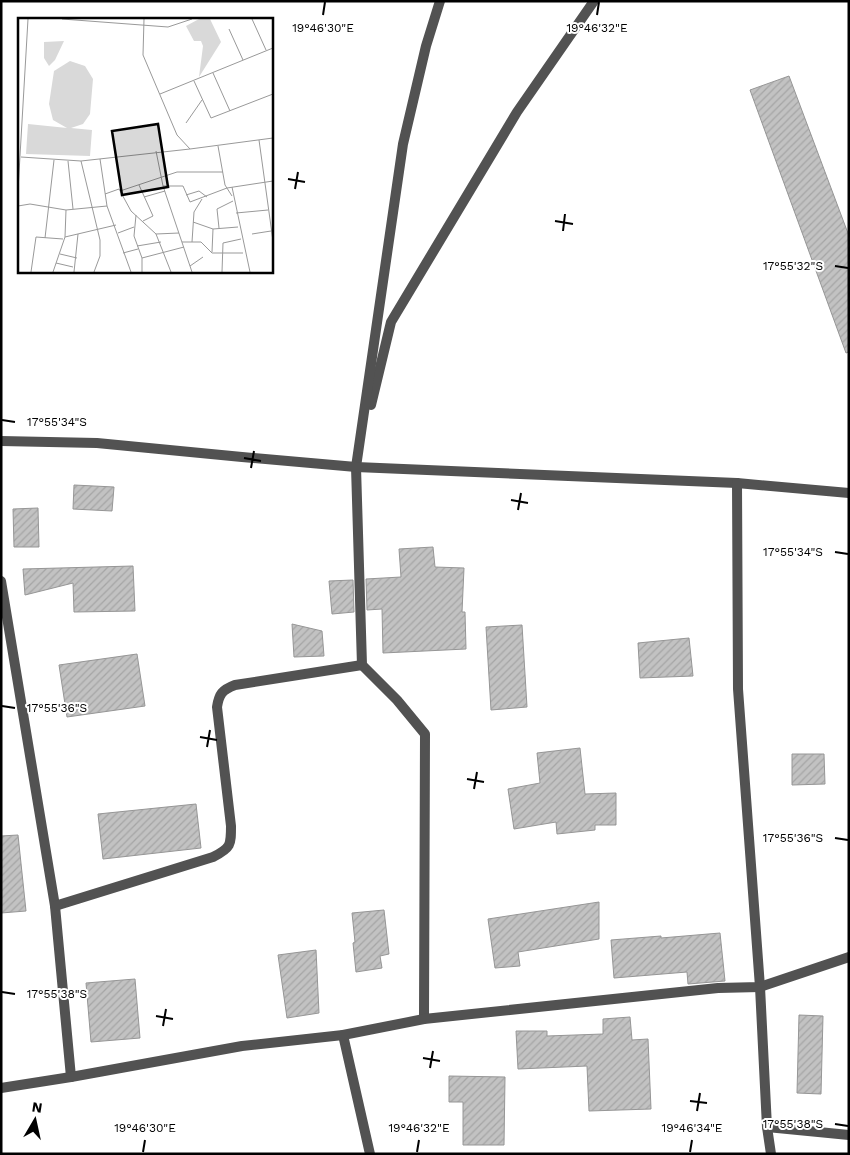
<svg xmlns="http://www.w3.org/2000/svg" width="850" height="1155" font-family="'Work Sans',sans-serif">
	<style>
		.building { fill: url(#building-hatch); stroke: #969696 }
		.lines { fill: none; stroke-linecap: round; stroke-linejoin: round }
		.service { stroke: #525252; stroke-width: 10 }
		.minor { stroke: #525252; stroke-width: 10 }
		.ticks { fill: none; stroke: #000; stroke-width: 2 }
		.inset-road { fill: none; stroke: #999; stroke-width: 1 }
		.view { fill: #000; fill-opacity: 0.15; stroke: #000; stroke-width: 2.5 }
		.inset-edge { fill: none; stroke: #000; stroke-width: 2.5 }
		.ticks-label { font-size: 12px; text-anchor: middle; fill: #000; stroke: #fff; stroke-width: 4; stroke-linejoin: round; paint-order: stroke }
	</style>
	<defs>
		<pattern id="building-hatch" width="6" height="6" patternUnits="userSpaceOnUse" patternTransform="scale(1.25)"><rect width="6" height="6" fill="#c2c2c2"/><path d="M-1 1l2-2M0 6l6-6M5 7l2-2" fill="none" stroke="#a5a5a5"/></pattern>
	</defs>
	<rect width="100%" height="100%" fill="#fff"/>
	<g class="building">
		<path d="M789,76l60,160v116l-3,1 -96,-263z"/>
		<path d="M74,485l40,2 -2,24 -39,-2z"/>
		<path d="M38,508l1,39h-25l-1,-38z"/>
		<path d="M433,547l2,20 29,1 -2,44h3l1,37 -83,4 -1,-44 -15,1 -1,-31 35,-2 -2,-28z"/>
		<path d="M133,566l2,45 -61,1 -1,-29 -48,12 -2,-26z"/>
		<path d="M353,580l1,32 -22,2 -3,-33z"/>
		<path d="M292,624l30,7 2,25 -30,1z"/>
		<path d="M522,625l5,82 -36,3 -5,-83z"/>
		<path d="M689,638l4,38 -53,2 -2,-35z"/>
		<path d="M137,654l8,52 -78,11 -8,-52z"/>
		<path d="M580,748l5,46 31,-1v32h-21v5l-38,4 -1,-12 -42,7 -6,-40 32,-6 -3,-30z"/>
		<path d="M792,754h32l1,30 -33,1z"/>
		<path d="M196,804l5,44 -98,11 -5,-45z"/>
		<path d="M18,835l8,76 -25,2v-77z"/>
		<path d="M599,902v37l-81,13 2,14 -25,2 -7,-49z"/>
		<path d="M384,910l5,44 -9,2 2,12 -26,4 -3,-29 2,-1 -3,-29z"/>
		<path d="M720,933l5,48 -37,3 -1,-12 -73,6 -3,-38 50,-4v2z"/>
		<path d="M316,950l3,63 -32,5 -9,-63z"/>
		<path d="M135,979l5,59 -49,4 -5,-59z"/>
		<path d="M799,1015l24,1 -2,78 -24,-1z"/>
		<path d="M630,1017l2,23 16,-1 3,70 -62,2 -2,-45 -69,3 -2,-38h31v5l56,-2v-15z"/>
		<path d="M449,1076l56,1 -1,68h-41v-43h-14z"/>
	</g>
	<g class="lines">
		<g class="service">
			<path d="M371,405l20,-83 126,-210 77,-111"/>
			<path d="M1,581l54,325 16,171"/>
			<path d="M55,906l158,-49c18,-9 18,-12 18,-31l-14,-119c2,-13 5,-17 18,-22l127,-20"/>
			<path d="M424,1019l1,-285 -28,-34 -35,-35 -6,-198 47,-323 23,-98 14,-45"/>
		</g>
		<g class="minor">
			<path d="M1,441l96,2 145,14 114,10 381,16 112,10"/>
			<path d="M737,483l1,206 22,298 7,140 4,27"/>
			<path d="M343,1035l27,119"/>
			<path d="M1,1088l70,-11 171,-31 101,-11 81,-16 294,-31 42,-1 89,-30"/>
			<path d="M767,1127l82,8"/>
		</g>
	</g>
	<path class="ticks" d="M323,15l2,-13M597,15l2,-13M288,179l17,3M295,189l3,-17M555,221l18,3M563,231l2,-17M835,266l13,2M2,420l13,2M244,458l17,3M251,468l3,-17M511,500l17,3M518,510l3,-17M835,552l13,2M2,706l13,2M200,737l17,3M207,747l3,-17M467,779l17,3M474,789l3,-17M835,838l13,2M2,992l13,2M156,1016l17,3M163,1026l3,-17M423,1058l17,3M430,1068l3,-17M690,1101l17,2M697,1111l3,-18M835,1124l13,2M143,1152l2,-12M417,1152l2,-12M690,1152l2,-12"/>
	<g transform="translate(18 18)">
		<rect width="255" height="255" fill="#fff"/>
		<path d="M46,23l-9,19 -6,6 -5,-8v-16z" fill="#d9d9d9"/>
		<path d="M181,1h11l11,23 -22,35 4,-31 -2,-5h-7l-8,-15zM52,43l15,5 8,13 -3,35 -7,10 -12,4 21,2 -2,26 -64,-2 2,-30 39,4 -14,-8 -4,-16 5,-33z" fill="#d9d9d9"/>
		<path class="inset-road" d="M44,1l106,8 24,-8M126,1l-1,36 34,80 13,14 83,-11M234,1l14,31M211,11l14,31M195,55l17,38M176,63l17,37 62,-24M142,76l113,-46M168,105l16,-23M241,122l14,101M200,128l7,39 7,11M138,133l7,35 29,86M3,139l60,4 109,-12M82,141l7,47 24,66M50,143l5,48M63,143l19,79v16l-6,16M121,167l14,31 -10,5M145,168h20l7,16 37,-14 46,-7M214,169l18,85M0,172l10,-171M102,173l57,-19h46M87,176l14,-5 12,22 25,23 15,38M168,177l13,-4 8,6M126,179l21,-6M0,188l12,-2 36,6 41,-4M218,195l32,-3M118,197l-2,21 8,22v14M175,204l20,7 25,-2M201,210l-2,-19 16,-8M100,215l16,-6M138,216l23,-1M234,216l19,-3M47,219l51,-12M27,220l9,-78M164,224h19l11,11h31M174,224l2,-30 8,-13M119,228l24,-4M194,234l1,-23M105,235l15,-4M42,236l17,4M124,240l42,-11M38,245l17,4M172,248l13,-9M13,254l5,-35 27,2M35,254l12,-35 1,-27M56,254l4,-38M204,254l1,-29 18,-4"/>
		<path class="view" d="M140,106l10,63 -46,8 -10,-64z"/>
		<rect width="255" height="255" class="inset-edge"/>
	</g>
	<g class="ticks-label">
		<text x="323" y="32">19°46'30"E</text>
		<text x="597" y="32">19°46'32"E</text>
		<text x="793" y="270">17°55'32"S</text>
		<text x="57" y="426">17°55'34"S</text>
		<text x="793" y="556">17°55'34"S</text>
		<text x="57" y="712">17°55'36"S</text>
		<text x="793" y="842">17°55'36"S</text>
		<text x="57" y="998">17°55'38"S</text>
		<text x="793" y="1128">17°55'38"S</text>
		<text x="145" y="1132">19°46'30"E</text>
		<text x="419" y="1132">19°46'32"E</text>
		<text x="692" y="1132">19°46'34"E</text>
	</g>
	<rect width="850" height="1155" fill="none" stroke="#000000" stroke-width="5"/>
	<g transform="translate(35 1120) rotate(9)" stroke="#ffffff" stroke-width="4" paint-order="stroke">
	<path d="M0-4L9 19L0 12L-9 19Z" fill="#000000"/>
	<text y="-8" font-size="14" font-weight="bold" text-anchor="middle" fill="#000000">N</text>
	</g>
</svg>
